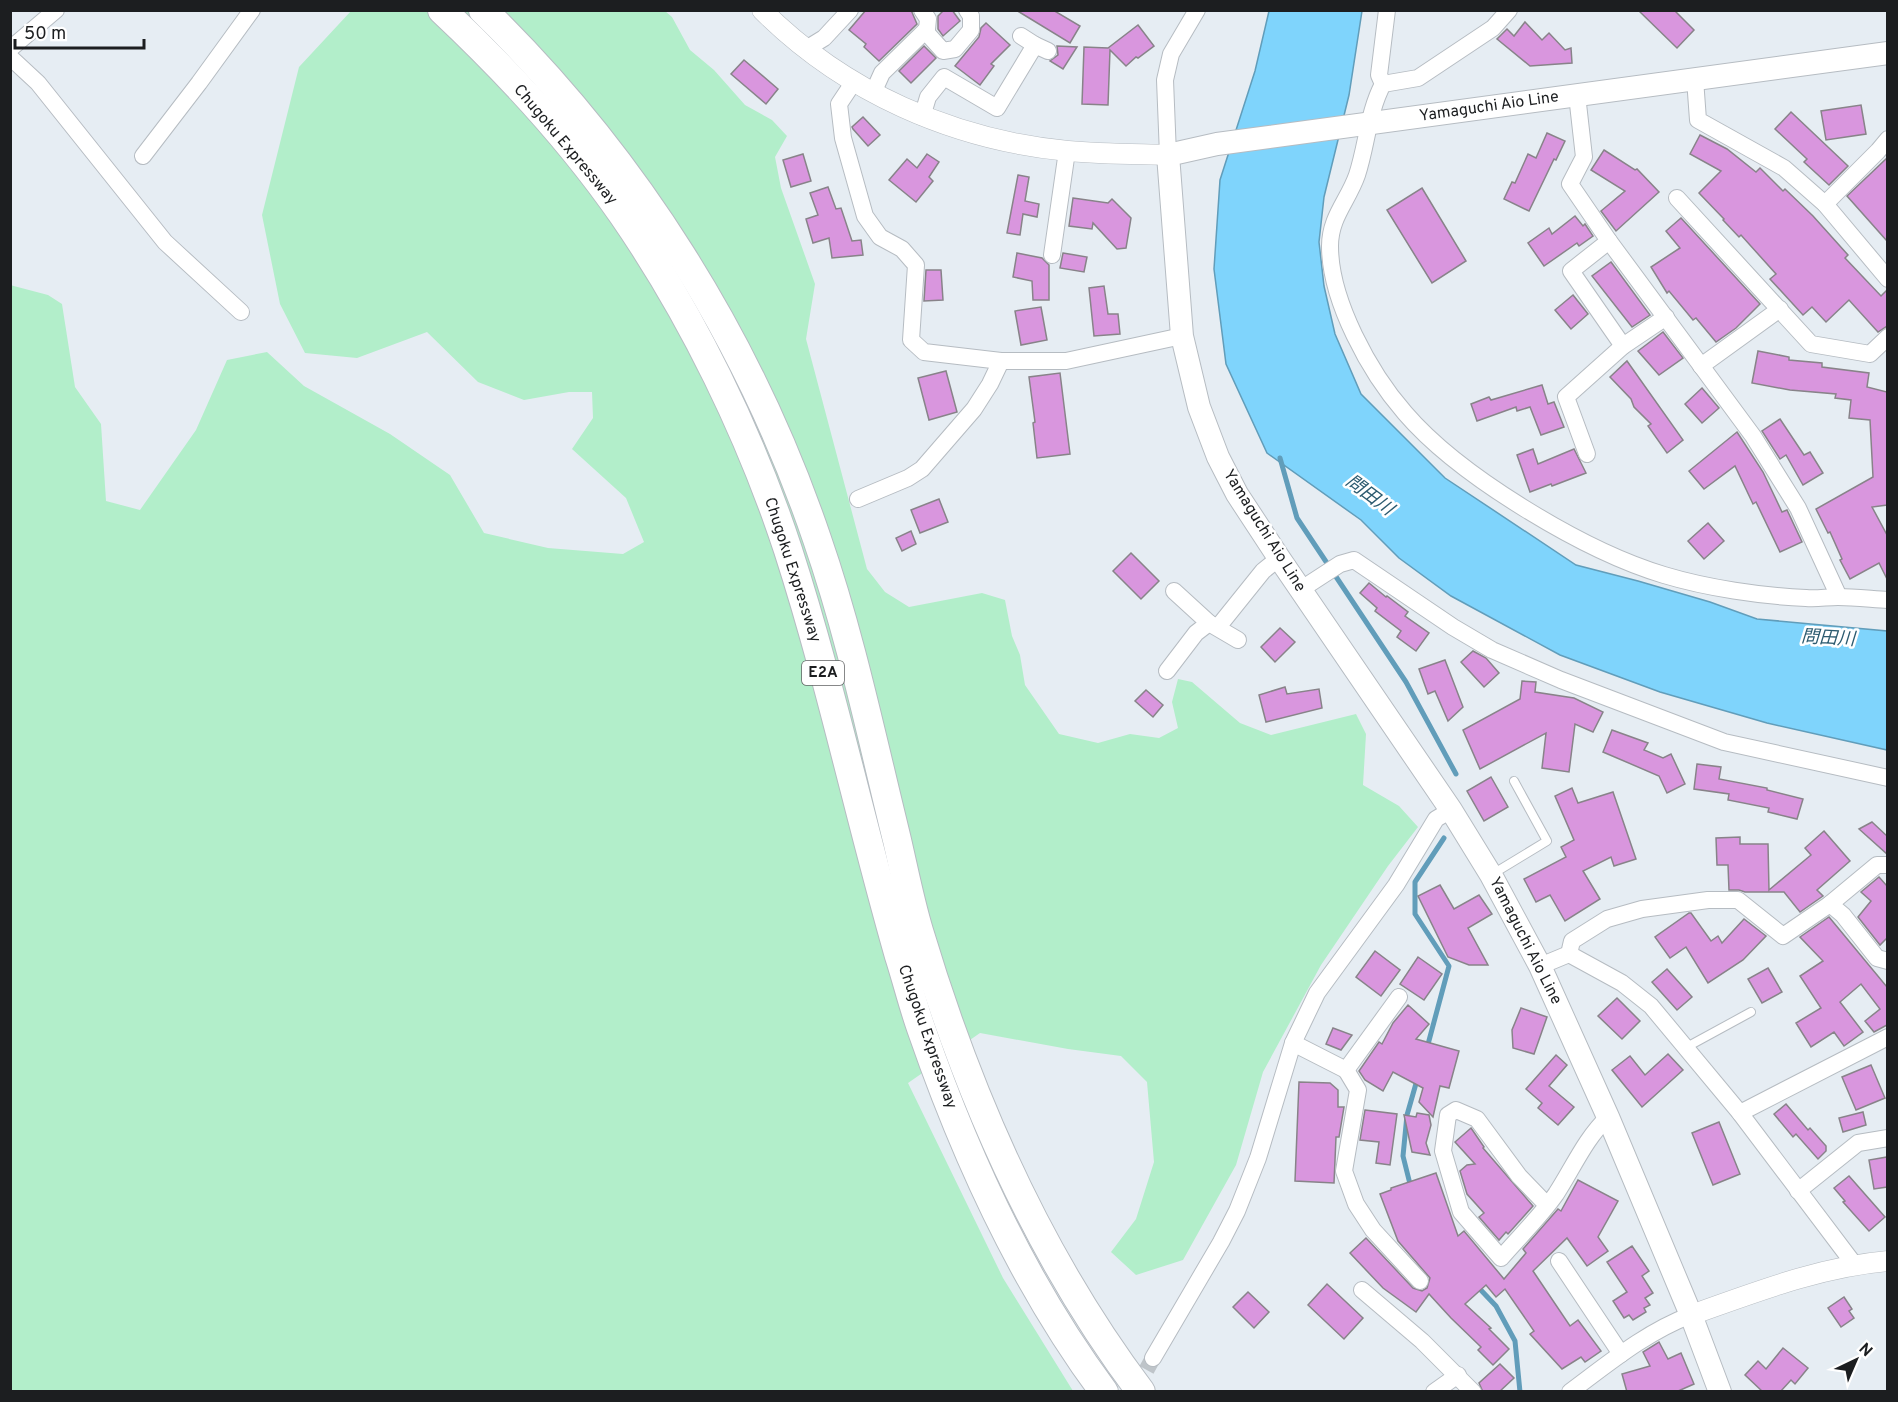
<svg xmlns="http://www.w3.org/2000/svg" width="1898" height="1402" font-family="Overpass,'Noto Sans JP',sans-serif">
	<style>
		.green { fill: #b2eeca }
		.water { fill: #7fd4fc; stroke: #619dba; stroke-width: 1.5 }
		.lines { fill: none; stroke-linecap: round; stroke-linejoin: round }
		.stream { stroke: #619dba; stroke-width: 5 }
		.building { fill: #d996de; stroke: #888389; stroke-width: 1.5 }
		.minor-tunnel { stroke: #bec4c9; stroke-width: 16; stroke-dasharray: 16 8; stroke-linecap: butt }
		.service-casing { stroke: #b6bcc2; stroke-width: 10 }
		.minor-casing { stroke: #b6bcc2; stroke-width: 18 }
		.tertiary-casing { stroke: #b6bcc2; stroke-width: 21 }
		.secondary-casing { stroke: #b6bcc2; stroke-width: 24 }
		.motorway-casing { stroke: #b6bcc2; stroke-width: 30 }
		.service { stroke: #fff; stroke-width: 8 }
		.minor { stroke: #fff; stroke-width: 16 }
		.tertiary { stroke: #fff; stroke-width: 20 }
		.secondary { stroke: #fff; stroke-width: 22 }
		.motorway { stroke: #fff; stroke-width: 28 }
		.labels { text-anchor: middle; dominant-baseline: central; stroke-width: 5; stroke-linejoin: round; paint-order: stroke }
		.shield { fill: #fff; stroke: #606263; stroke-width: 1.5 }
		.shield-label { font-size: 15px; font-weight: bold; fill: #1c1e20 }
		.street-label { font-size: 16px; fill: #1c1e20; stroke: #fff }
		.water-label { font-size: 18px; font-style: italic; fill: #2b5a6f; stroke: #fff }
	</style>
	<rect width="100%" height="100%" fill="#e6edf3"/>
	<path class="green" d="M351,11h314l7,6 18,33 24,20 31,35 27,15 15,16 -12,21 6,31 34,96 -9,55 61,230 18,23 24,15 73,-14 23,7 7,36 8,19 5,30 34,49 39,9 32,-9 29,4 19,-10 -6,-26 6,-23 14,3 48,41 31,12 85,-21 10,20 -3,51 36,21 19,21 -30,39 -67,99 -58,107 -27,93 -53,95 -47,15 -25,-23 25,-33 18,-57 -7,-80 -26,-26 -53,-7 -88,-16 -72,50 95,195 70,113h-1062l-1,-1106 38,10 14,9 13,83 26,37 5,77 34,9 56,-80 31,-70 40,-8 37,34 86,48 60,41 34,58 64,15 75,6 21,-12 -18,-44 -54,-49 21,-31 -1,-26h-23l-45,8 -46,-18 -51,-50 -70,26 -52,-5 -25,-49 -18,-89 37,-148z"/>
	<path class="water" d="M1269,11h93l-13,84 -25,102 -5,45 5,44 11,48 26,60 84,84 131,87 62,16 72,21 47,17 130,12v119l-120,-27 -107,-31 -100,-37 -109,-59 -52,-38 -38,-38 -94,-67 -41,-89 -12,-95 6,-89 35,-109z"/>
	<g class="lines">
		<g class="stream">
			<path d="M1280,458l17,60 109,164 50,92"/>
			<path d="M1427,1048l22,-82 -34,-52v-32l29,-44"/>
			<path d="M1411,1188l-8,-32 4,-41 10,-35"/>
			<path d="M1477,1286l19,20 19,35 5,51"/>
		</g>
	</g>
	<g class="building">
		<path d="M866,10h45l6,14 -38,37 -15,-14 2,-3 -17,-14z"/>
		<path d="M944,10h8l8,11 -17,15 -5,-7v-13z"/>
		<path d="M1016,10h37l27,16 -10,17z"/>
		<path d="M1638,10h36l20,20 -17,18z"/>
		<path d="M1525,22l17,18 7,-7 16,17 6,-2 1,15 -42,3 -33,-27 10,-10 7,7z"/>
		<path d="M986,23l24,22 -19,19 3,2 -14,19 -25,-19 24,-29 2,-9z"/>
		<path d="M1138,25l16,21 -16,12 -2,-1 -10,9 -16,-16 -2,55 -26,-1 2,-57 24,1z"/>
		<path d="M924,46l12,12 -25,25 -12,-12z"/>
		<path d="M1057,46l20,1 -14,22 -13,-8 8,-6z"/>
		<path d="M744,60l34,29 -12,15 -35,-30z"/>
		<path d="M1861,105l5,29 -40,6 -5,-29z"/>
		<path d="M1791,112l57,54 -19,19 -25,-23 3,-3 -32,-30z"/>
		<path d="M863,117l17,18 -12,11 -15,-17 -1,-2z"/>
		<path d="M1547,133l18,8 -9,19 -2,-1 -25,52 -25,-12 8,-17 3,1 13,-29 8,4z"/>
		<path d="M1700,135l27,14 29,23 4,-4 23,23 2,-2 28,27 35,39 -3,3 36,38 6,-6v36l-9,6 -29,-32 -23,22 -14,-15 -9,8 -33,-36 6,-5 -35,-39 -2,2 -16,-17 1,-1 -25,-26 22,-22 -31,-17z"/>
		<path d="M1604,150l31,20 2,-1 22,23 -43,39 -15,-20 24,-20 -34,-21z"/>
		<path d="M803,154l8,27 -20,6 -8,-27z"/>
		<path d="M927,154l12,8 -10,15 4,4 -17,21 -27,-22 18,-21 10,9z"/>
		<path d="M1887,158v83l-40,-45z"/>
		<path d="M1018,175l11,2 -4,24 14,3 -2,13 -14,-3 -3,21 -13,-2z"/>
		<path d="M828,187l8,22 5,-1 11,33 9,-1 2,15 -31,3 -3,-20 -16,5 -7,-24 12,-4 -8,-22z"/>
		<path d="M1422,188l44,73 -34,22 -45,-73z"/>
		<path d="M1073,198l35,5 4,-4 19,19 -5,30 -9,1 -24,-26 -1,6 -23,-3z"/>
		<path d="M1575,216l8,10 2,-2 8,12 -14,10 -2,-3 -33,23 -16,-23 21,-15 3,6z"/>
		<path d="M1681,218l79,86 -24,24 -20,14 -20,-24 -3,2 -24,-29 -2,2 -16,-26 29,-19 -14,-17z"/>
		<path d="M1017,253l25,5 7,7v35h-16l-1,-19 -19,-4z"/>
		<path d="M1063,253l24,4 -3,15 -24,-4z"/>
		<path d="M1611,262l39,53 -18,12 -40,-51z"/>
		<path d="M926,270h15l2,30 -19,1z"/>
		<path d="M1104,286l4,28h10l2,20 -26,2 -5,-48z"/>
		<path d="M1573,295l15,19 -17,15 -16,-19z"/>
		<path d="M1041,307l6,33 -26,5 -6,-34z"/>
		<path d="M1663,332l20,26 -24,17 -21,-24z"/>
		<path d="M1758,351l31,6v3l33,3v4l47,6 -2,14 20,5v113l-15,2 15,28v44l-8,-16 -29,16 -10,-19 2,-1 -12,-27 -2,1 -12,-24 57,-32 -3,-57 -21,-2 2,-18 -16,-2 1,-4 -46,-4 -38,-7z"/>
		<path d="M1627,361l56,79 -16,13 -19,-27 3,-2 -17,-17 -3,-8 -21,-22z"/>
		<path d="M946,371l11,41 -28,8 -11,-42z"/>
		<path d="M1060,373l10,81 -33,4 -4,-35 2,-1 -6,-45z"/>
		<path d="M1542,385l6,19 6,-2 10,25 -23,8 -11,-28 -13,4 -1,-4 -39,14 -6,-17 18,-7 2,3z"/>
		<path d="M1702,388l17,20 -17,15 -17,-19z"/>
		<path d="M1780,419l24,36 6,-3 13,21 -20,12 -17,-30 -6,4 -18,-28z"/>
		<path d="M1737,432l26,40 19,40 5,-2 15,32 -22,10 -24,-50 -3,2 -18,-38 -31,23 -15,-18z"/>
		<path d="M1533,449l5,15 36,-15 12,24 -34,13 -1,-2 -21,8 -13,-37z"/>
		<path d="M939,499l9,23 -28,11 -9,-23z"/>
		<path d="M1708,523l16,18 -20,18 -16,-18z"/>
		<path d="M911,531l5,13 -14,7 -6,-13z"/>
		<path d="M1131,553l28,28 -18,18 -28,-28z"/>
		<path d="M1369,583l17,14 1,-1 21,16 -3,4 24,17 -13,18 -19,-14 4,-6 -26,-20 2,-3 -17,-15z"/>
		<path d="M1280,628l15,14 -20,20 -14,-15z"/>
		<path d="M1473,651l13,7 13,15 -15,14 -23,-25z"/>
		<path d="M1445,660l18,47 -15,14 -13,-30 -7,3 -9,-25z"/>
		<path d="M1522,681l14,1 -1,10 39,6 29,14 -10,20 -18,-8 -6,48 -27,-4 4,-35 -66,36 -17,-39 57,-31z"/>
		<path d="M1285,687l2,7 32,-5 3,19 -56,14 -7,-27z"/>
		<path d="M1146,690l17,15 -10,12 -18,-16z"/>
		<path d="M1612,730l36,13 -4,7 19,8 8,-4 14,30 -18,9 -8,-17 -56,-24z"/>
		<path d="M1697,764l24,3 -2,12 48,9v2l36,9 -6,20 -29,-7 1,-4 -41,-8 1,-6 -35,-5z"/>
		<path d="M1491,777l17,30 -24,14 -17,-30z"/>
		<path d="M1572,788l6,15 35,-11 23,67 -22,7 -3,-9 -28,14 17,28 -35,22 -15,-26 -14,7 -12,-23 42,-22 -5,-10 13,-7 -19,-44z"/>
		<path d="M1872,822l15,14v18l-28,-25z"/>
		<path d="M1824,831l26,30 -33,29 6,6 -23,16 -16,-20h-39l-6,-2h-10l-1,-25h-11l-1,-27 24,-1v7h28l1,46 42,-35 -6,-7z"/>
		<path d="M1879,877l8,9v52l-7,7 -22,-28 13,-16 -10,-9z"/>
		<path d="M1440,885l14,24 25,-14 13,19 -24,14 20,37h-19l-21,-8 -30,-61z"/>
		<path d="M1689,913h2l20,28 7,-5 4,7 22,-24 22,17 -23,24 -35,23 -22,-36 -16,11 -15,-21z"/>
		<path d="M1829,917l58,70v38l-13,7 -9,-11 15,-12 -19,-25 -21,18 23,30 -19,14 -10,-14 -23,15 -15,-24 25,-15 -21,-32 23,-15 -23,-24z"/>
		<path d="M1375,951l25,19 -19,26 -25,-19z"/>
		<path d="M1418,957l24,17 -18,26 -24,-16z"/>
		<path d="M1768,968l14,24 -20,11 -14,-24z"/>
		<path d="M1667,969l25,28 -15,13 -25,-28z"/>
		<path d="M1617,998l23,23 -18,18 -24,-23z"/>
		<path d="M1408,1005l21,19 -13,15 43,12 -10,37 -9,-2 -7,31 -14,-15 4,-14 -30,-16 -10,19 -18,-11 -6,-9 20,-29 3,2 11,-21z"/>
		<path d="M1521,1008l26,9 -13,37 -21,-6 -1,-18z"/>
		<path d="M1333,1028l19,7 -11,15 -15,-6z"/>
		<path d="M1668,1054l15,16 -41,37 -30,-37 18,-14 15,19z"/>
		<path d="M1556,1055l11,10 -18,21 25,21 -16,18 -20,-17 4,-5 -16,-14z"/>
		<path d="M1871,1065l14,33 -29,12 -14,-33z"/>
		<path d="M1299,1082l31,1 8,7v17h6l-5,30h-3l-2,46 -39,-2z"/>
		<path d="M1786,1104l22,26 2,-2 16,18v5l-8,8 -22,-25 -3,3 -19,-23z"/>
		<path d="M1365,1110l32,4 -7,51 -14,-2 3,-21 -19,-2z"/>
		<path d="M1863,1112l3,13 -23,7 -4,-14z"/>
		<path d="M1417,1113l12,2 2,10 -5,18 4,12 -18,-3 -8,-37 12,2z"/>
		<path d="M1719,1122l21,52 -27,11 -21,-52z"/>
		<path d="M1471,1128l13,19 -1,1 50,58 -25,28 -2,-2 -7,8 -20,-23 5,-4 -17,-19 -7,-23 7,-6 8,-1 -20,-22z"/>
		<path d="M1887,1157v30l-13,2 -5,-29z"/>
		<path d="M1436,1173l22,63 6,-5 40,48 22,-26 -3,-4 35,-40 3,2 17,-31 40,21 -20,36 10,14 -21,15 -20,-28 -34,33 37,55 8,-6 23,31 -16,11 -4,-5 -19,12 -32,-35 4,-3 -29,-42 -9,8 -10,-12 -21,19 26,24 -2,1 20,20 -16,16 -15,-15 3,-3 -30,-29 -22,-24 -13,18 -33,-24 -33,-35 16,-15 47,50 9,3 5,-3 3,-10 -32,-37 -18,-47 11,-4v-2z"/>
		<path d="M1849,1176l36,41 -16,14 -26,-29 2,-1 -11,-13z"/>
		<path d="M1632,1246l17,25 -7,5 11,17 -8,5 5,7 -6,3 2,4 -13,8 -4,-5 -5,3 -11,-17 14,-9 -20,-30z"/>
		<path d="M1327,1284l36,34 -19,21 -36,-34z"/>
		<path d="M1248,1292l21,20 -15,16 -21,-21z"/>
		<path d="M1844,1297l8,12 -3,2 5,7 -13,9 -13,-19z"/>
		<path d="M1659,1342l9,17 13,-6 13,31 -18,8h-49l-5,-18 28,-8 -7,-14z"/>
		<path d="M1783,1348l25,20 -13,16 -4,-4 -11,12h-17l-18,-17 13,-14 8,8z"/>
		<path d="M1500,1364l14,14 -15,14h-16l-4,-9z"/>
	</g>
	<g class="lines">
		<path class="minor-tunnel" d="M1135,1391l18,-33"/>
		<defs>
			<g id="service">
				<path d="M1491,875l56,-34 -33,-60"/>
				<path d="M1685,1048l66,-36"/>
			</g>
			<g id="minor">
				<path d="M1509,10l-16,18 -75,50 -35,6c-15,28 -16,61 -26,91 -9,26 -27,42 -27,71 0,55 40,127 75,167 54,63 179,138 259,162 43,13 97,21 142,23 11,1 21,-1 32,-1 16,0 33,2 50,3"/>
				<path d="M925,31l18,20 12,-2 16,-19v-14l-4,-6"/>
				<path d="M1021,36l14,9"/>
				<path d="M10,49l46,-39"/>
				<path d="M806,49l18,-11 26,-28"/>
				<path d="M10,57l28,26 127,159 76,70"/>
				<path d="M1695,79l3,41 86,48 41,36 63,75"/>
				<path d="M853,83l-14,21 4,34 22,78 15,21 22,12 14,16 -5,75 13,12 77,9 -11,23 -16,25 -52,60 -14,9 -50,21"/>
				<path d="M1383,84l-4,-9 8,-65"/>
				<path d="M873,93l9,-20 45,-44 1,-10 -6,-9"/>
				<path d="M1577,95l7,62 -14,27 39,57 144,195 45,72 41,89"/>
				<path d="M922,117l6,-20 16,-20 53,31 38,-63 13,6"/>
				<path d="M1168,155l-3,-75 6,-26 26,-44"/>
				<path d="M143,156l56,-73 53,-73"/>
				<path d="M1677,198l134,146 59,10 18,-17"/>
				<path d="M1825,204l53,-53 10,-12"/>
				<path d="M1609,241l-38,30 52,75"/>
				<path d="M1052,255l15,-104"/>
				<path d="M1001,361h65l116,-25"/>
				<path d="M1701,366l79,-57"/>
				<path d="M1587,454l-21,-57 57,-51 43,-29"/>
				<path d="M1300,590l40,-26 14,-4 99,67 39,23 69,30 163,62 164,36"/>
				<path d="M1174,591l35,32 29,17"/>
				<path d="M1218,627l45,-56 16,-13"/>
				<path d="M1167,671l29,-38 13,-10"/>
				<path d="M1830,904l13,11 34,43 11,3"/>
				<path d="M1569,954l3,-13 35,-22 35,-10 66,-9h30l45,36 47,-32 47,-39h11"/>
				<path d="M1540,966l29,-12 53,29 29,23 89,107 114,151"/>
				<path d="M1293,1043l53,27 53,-73"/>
				<path d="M1346,1070l12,20 -14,81 12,33 17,26 47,51"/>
				<path d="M1740,1113l148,-76"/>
				<path d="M1798,1191l60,-48 30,-5"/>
				<path d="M1547,1205l-28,-29 -42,-57 -21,-9 -8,5 -5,36 18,61 40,46c18,-21 39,-41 55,-64 17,-26 29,-55 52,-77"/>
				<path d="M1559,1261l62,93"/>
				<path d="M1362,1290l60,51 51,51"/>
				<path d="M1153,1358l68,-116 16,-31 21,-53 35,-115 24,-50 79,-108 40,-66 15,-9"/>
				<path d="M1434,1392l24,-17"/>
				<path d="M1570,1392c39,-29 76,-60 121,-77"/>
			</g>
			<g id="tertiary">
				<path d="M762,10c82,82 191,130 306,141 33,3 67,3 100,4"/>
				<path d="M1691,1315c65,-23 128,-48 197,-54"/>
			</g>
			<path id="secondary" d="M1720,1392l-29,-77 -83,-198 -68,-151 -49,-91 -40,-65 -172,-252 -42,-64 -19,-37 -19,-50 -17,-71 -14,-181 49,-11 671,-91"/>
			<g id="motorway">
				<path d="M442,10c66,62 129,130 181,205 69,100 127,219 165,335 43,133 72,271 111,406 8,25 14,50 23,75 44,127 101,252 182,361"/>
				<path d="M483,10c151,147 266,329 334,529 34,98 55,200 80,301 7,30 13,61 22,91 49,164 118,323 222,461"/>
			</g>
		</defs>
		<use href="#service" class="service-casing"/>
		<use href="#minor" class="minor-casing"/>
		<use href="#tertiary" class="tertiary-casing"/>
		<use href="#secondary" class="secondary-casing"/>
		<use href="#motorway" class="motorway-casing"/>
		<use href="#service" class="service"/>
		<use href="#minor" class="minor"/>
		<use href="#tertiary" class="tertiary"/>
		<use href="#secondary" class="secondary"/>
		<use href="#motorway" class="motorway"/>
	</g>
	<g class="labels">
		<rect class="shield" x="802" y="661" width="42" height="24" rx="4.5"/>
		<g class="shield-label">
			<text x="823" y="673">E2A</text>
		</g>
		<g class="street-label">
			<text transform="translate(1489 107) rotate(-8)">Yamaguchi Aio Line</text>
			<text transform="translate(565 145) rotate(50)">Chugoku Expressway</text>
			<text transform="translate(1264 531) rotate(58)">Yamaguchi Aio Line</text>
			<text transform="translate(792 570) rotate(72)">Chugoku Expressway</text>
			<text transform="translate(1525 941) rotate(63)">Yamaguchi Aio Line</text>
			<text transform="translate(927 1037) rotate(71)">Chugoku Expressway</text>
		</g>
		<g class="water-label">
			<text transform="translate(1369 496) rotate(37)">問田川</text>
			<text transform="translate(1828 639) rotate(3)">問田川</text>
		</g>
	</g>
	<rect width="1898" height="1402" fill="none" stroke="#1c1e20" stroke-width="24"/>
	<g transform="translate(1856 1360) rotate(44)" stroke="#ffffff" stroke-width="4.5" paint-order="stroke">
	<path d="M0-4.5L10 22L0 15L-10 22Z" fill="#1c1e20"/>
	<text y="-9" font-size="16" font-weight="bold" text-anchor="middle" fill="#1c1e20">N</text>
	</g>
	<path d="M15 39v9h129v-9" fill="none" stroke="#1c1e20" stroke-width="3"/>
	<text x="24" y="39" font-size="18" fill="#1c1e20" stroke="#ffffff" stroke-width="4.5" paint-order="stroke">50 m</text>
</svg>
